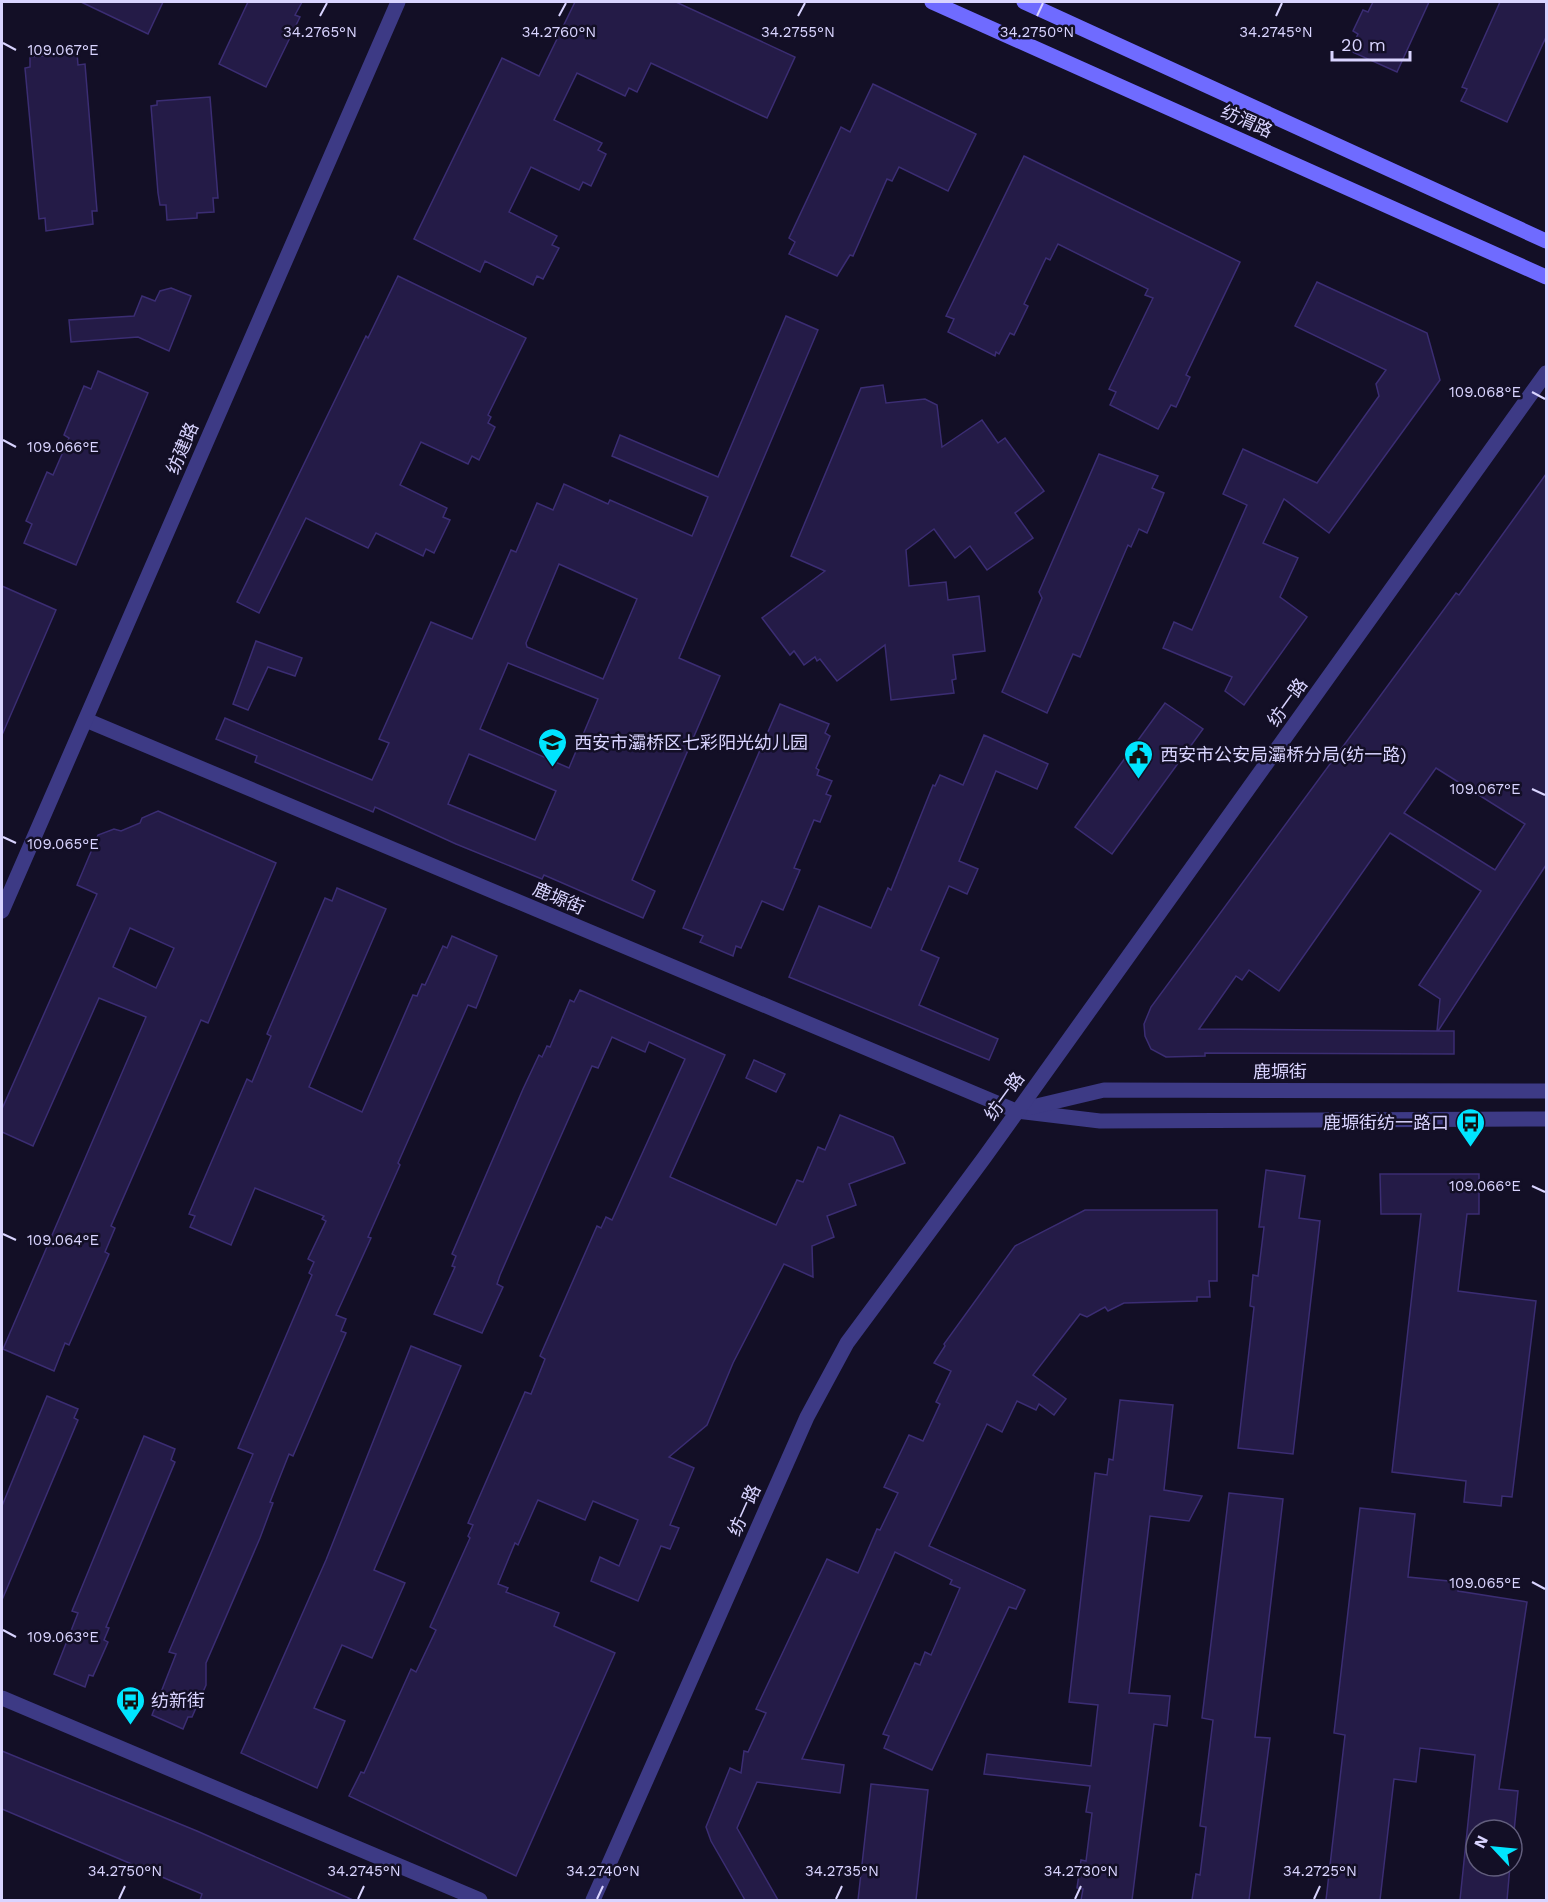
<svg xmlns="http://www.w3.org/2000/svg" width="1548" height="1902" font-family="'Work Sans','Noto Sans SC',sans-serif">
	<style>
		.building { fill: #241b47; stroke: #3b2d73; stroke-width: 1.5; fill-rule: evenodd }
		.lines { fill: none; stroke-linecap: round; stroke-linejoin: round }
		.tertiary { stroke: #3d3a85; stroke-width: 15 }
		.secondary { stroke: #6f6bff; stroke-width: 15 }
		.ticks { fill: none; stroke: #d9d4ff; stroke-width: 2 }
		.labels { text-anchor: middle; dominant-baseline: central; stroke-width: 5; stroke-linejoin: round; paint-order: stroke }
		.street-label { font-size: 18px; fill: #d9d4ff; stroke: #130f26 }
		.poi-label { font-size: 18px; fill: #d9d4ff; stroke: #130f26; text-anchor: start }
		.ticks-label { font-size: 15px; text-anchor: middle; fill: #d9d4ff; stroke: #130f26; stroke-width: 5; stroke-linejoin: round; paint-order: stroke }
	</style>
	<rect width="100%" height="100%" fill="#130f26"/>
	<g class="building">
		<path d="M81,2h82l-15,32z"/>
		<path d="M248,2h54l-7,13 5,2 -34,70 -47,-23z"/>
		<path d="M575,2h101l119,55 -28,61 -116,-55 -14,29 -8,-4 -4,8 -48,-23 -23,47 48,23 -4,7 8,4 -15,32 -8,-4 -4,8 -48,-23 -22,45 48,24 -5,9 7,3 -16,31 -6,-3 -4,9 -48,-24 -5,11 -66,-33 88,-181 37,18z"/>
		<path d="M1373,2h56l-32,70 -47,-21 8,-17 -5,-3 10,-21 5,2z"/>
		<path d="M1500,2h46v35l-39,85 -46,-21 6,-12 -5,-2z"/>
		<path d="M77,53l1,12 7,-1 12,147h-5l1,13 -47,7 -1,-13 -6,1 -14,-151 5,-1v-10z"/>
		<path d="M873,84l103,50 -28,57 -49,-24 -7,14 -5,-2 -34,77 -3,-1 -13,21 -48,-22 6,-12 -6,-4 52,-111 9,5z"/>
		<path d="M210,97l8,101h-5l1,14 -17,1v5l-30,2 -1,-15h-6l-2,-12 -7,-87 6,-1v-4z"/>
		<path d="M1024,156l216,106 -54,113 4,2 -14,30 -5,-2 -13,24 -48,-24 6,-13 -7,-3 44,-91 -8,-3 3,-6 -90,-45 -8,16 -4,-2 -22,46 4,2 -14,29 -4,-2 -11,21 -3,-2 -1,4 -47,-24 6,-13 -8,-3z"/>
		<path d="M398,276l128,62 -38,77 3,2 -3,6 7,4 -16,33 -7,-4 -4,8 -47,-22 -21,43 47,23 -4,9 7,3 -16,33 -8,-4 -3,7 -47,-23 -8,15 -62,-30 -47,95 -22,-11 129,-266 2,2z"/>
		<path d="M1317,282l110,51 13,47 -111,153 -45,-34 -21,44 35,15 -18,39 27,20 -63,88 -19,-14 7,-14 -69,-29 11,-26 18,8 55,-125 -24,-11 20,-45 74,34 62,-87 -3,-12 10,-14 -91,-44z"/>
		<path d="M171,288l20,8 -22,55 -31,-14 -67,5 -2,-22 65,-4 8,-20 13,5 5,-10z"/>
		<path d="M786,316l32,14 -139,328 41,18 -88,204 23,11 -12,27 -99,-43 -2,4 -86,-35 -81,-37 -2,5 -118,-50 2,-6 -41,-17 9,-21 147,62 17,-37 -10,-4 52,-117 41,17 39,-89 5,2 21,-49 16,7 11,-26 44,20 2,-4 82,36 16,-39 -96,-41 8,-21 98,42zM559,564l78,35 -34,80 -76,-32 -1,-4zM508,663l90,36 -29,69 -89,-39zM469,754l87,37 -21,49 -87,-36z"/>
		<path d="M98,371l50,22 -72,172 -52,-22 8,-19 -6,-3 21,-49 6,3 16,-37 -5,-3 20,-49 7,3z"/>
		<path d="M883,385l3,18 39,-4 12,6 5,42 40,-27 16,23 7,-5 39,53 -29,22 18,25 -46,32 -17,-24 -15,12 -21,-29 -28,21 3,36 37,-4 2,18 31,-4 6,55 -32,4 3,24 -4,1 2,13 -63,7 -6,-55 -48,36 -17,-22 -3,2 -2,-4 -11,8 -10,-14 -4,4 -28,-37 63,-47 -34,-15 70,-168z"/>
		<path d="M1099,454l59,22 -6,12 12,5 -17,40 -8,-4 -8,18 -3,-2 -48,112 -7,-3 -26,59 -45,-21 40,-94 -3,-6z"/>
		<path d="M1546,474v391l-108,166h16v23l-249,-1v3l-39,1 -15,-8 -6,-13 -1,-12 7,-17 305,-414 3,2zM1436,768l89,56 -30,46 -91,-57zM1390,833l91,58 -62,94 21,14 -3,32 -238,-2 37,-53 6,4 7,-10 30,21z"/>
		<path d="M2,586l54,24 -54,125z"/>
		<path d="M256,641l46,17 -7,18 -27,-9 -20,43 -15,-6z"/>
		<path d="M1165,703l38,26 -91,125 -37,-27z"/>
		<path d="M780,704l49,20 -4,9 5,3 -14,32 3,2 -2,5 15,6 -6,13 5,2 -11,26 -6,-2 -20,48 6,2 -17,40 -21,-9 -21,47 -5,-2 -3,10 -33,-14 3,-6 -20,-8z"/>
		<path d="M984,735l64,29 -11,25 -41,-18 -37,90 19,8 -11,25 -18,-8 -28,64 18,8 -20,47 79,34 -9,21 -200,-83 30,-71 52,22 17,-40 3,2 42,-105 2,1 5,-11 23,10z"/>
		<path d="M158,811l118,52 -68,160 -7,-3 -90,206 4,2 -10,24 4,2 -40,91 -4,-2 -11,28 -51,-22 143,-332 -47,-19 -66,148 -31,-14v-23l95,-215 -20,-9 21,-50 16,-6 7,2 19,-8 2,-5zM130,928l44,20 -18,40 -43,-21z"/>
		<path d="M337,888l49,21 -77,178 53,25 51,-117 4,1 5,-12 3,1 18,-39 4,2 5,-12 45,20 -21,52 -8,-3 -70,158 2,2 -32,72 3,1 -35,77 10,4 -5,12 5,2 -53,123 -4,-2 -19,48 3,1 -13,35 -54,125v22l-14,32h-4l-5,12 -31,-14 24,-61 -7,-2 84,-198 -15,-6 74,-173 -3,-2 5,-11 -6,-3 18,-38 -4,-2 2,-3 -69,-28 -24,57 -41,-18 5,-11 -6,-2 58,-135 5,3 19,-46 -4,-2 58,-136 7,3z"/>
		<path d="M580,990l145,65 -55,122 106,48 21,-45 6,2 15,-35 7,3 15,-35 53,22 12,26 -56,21 7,21 -29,11 7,21 -22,9 1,31 -29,-13 -51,99 -26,62 -38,32 25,11 -24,57 9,3 -9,21 -9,-3 -23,55 -47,-20 9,-24 19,9 19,-46 -45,-19 -8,19 -47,-20 -1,2 -19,43 -3,-2 -17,41 10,4 -2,4 53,21 -5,13 61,27 -99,223 -167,-80 12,-24 3,1 47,-104 5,3 20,-42 -6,-3 40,-89 -2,-2 5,-11 -5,-2 57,-131 6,2 14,-35 -5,-3 57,-130 4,2 5,-11 6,3 73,-161 -36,-17 -4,10 -33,-15 -14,31 -6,-2 -44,99 -48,110 -3,9 6,3 -21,46 -48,-19 21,-47 -3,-1 4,-10 -4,-2 71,-165 16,-34 3,2 5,-11 3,1 20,-47 4,2z"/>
		<path d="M754,1060l31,14 -9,18 -30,-14z"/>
		<path d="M1266,1170l39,6 -6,42 21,3 -27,233 -55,-6 16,-141 -4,-1 3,-31 5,1 6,-49h-5z"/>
		<path d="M1380,1174h99v40h-12l-9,77 78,10 -24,196 -10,-1 -1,10 -37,-4 2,-21 -74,-9 29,-258h-40z"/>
		<path d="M1085,1210h132v71h-8l1,16h-13v4l-73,2 -16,8 -3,-4 -18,10 -7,-3 -47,61 33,24 -12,16 -15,-11 -3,6 -19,-9 -15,31 -15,-8 -58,122 96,44 -9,19 -7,-2 -77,163 -48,-22 5,-12 -6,-2 32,-71 5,2 5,-13 6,3 29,-67 -10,-4 2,-4 -57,-28 -93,207 42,6 -4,28 -83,-11 -20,46 41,72h-33l-34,-59 -5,-14 24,-59 11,5 3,-22 4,1 18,-39 -10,-4 71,-150 31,14 19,-44 3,1 18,-37 -14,-6 25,-52 14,6 17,-37 -4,-2 15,-31 -17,-8 11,-17 -1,-2 71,-98z"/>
		<path d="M411,1346l50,20 -87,204 31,13 -33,75 -30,-13 -28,63 31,13 -28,67 -76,-35 85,-193z"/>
		<path d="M47,1396l31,13 -4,9 4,2 -76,180v-94z"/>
		<path d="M1120,1400l53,5 -9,85 38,6 -13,25 -39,-5 -21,177 41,3 -3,30 -13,-2 -22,176h-51l2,-11 -6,-1 4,-28 5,1 6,-48 -6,-1 4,-26 -106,-12 3,-20 104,12 7,-61 -29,-3 26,-229 12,2 2,-16 4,1z"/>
		<path d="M144,1436l31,13 -4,11 4,2 -69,165 3,1 -5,12 4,2 -15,34 -4,-1 -4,12 -31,-13 24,-61 -6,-2z"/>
		<path d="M1229,1493l54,6 -28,238 15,1 -21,162h-57l4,-26 4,1 6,-48 -6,-1 13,-106 -11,-2z"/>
		<path d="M1360,1508l55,6 -7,63 51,5 -1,9 69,11 -28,187 19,2 -6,61v-22h-36v36h34l-3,34h-47l15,-145 -55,-7 -4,34 -22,-3 -14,121h-54l19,-165 -11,-2z"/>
		<path d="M2,1751l195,80 156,69h-153l2,-6 -200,-85z"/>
		<path d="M871,1784l57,6 -12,110h-58z"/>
	</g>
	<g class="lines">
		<g class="tertiary">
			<path d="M86,720l930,391 84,10 446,-2"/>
			<path d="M2,911l396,-909"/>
			<path d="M1028,1108l76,-18 442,1"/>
			<path d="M2,1698l478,202"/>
			<path d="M593,1900l214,-483 40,-74 137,-185 562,-785"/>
		</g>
		<g class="secondary">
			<path d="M932,2l614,275"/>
			<path d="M1024,2l522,239"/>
		</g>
	</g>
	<path class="ticks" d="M320,16l7,-13M559,16l7,-13M798,16l7,-13M1037,16l6,-13M1276,16l6,-13M3,43l13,7M1532,392l13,7M3,440l13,7M1532,789l13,6M3,837l13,6M1532,1186l13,6M3,1234l13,6M1532,1582l13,7M3,1630l13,7M119,1899l6,-13M358,1899l6,-13M597,1899l6,-13M836,1899l6,-13M1075,1899l6,-13M1314,1899l6,-13"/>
	<defs>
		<symbol id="school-pin" viewBox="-11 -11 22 30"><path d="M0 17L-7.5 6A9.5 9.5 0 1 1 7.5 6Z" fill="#00e5ff" stroke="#130f26"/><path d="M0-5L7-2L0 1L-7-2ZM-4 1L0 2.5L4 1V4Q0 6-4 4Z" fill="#111"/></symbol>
		<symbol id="civic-pin" viewBox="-11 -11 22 30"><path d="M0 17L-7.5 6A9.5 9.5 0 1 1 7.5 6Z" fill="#00e5ff" stroke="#130f26"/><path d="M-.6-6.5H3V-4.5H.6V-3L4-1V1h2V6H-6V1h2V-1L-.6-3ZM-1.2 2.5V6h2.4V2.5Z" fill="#111"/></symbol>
		<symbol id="bus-pin" viewBox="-11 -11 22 30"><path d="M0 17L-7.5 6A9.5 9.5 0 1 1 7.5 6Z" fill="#00e5ff" stroke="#130f26"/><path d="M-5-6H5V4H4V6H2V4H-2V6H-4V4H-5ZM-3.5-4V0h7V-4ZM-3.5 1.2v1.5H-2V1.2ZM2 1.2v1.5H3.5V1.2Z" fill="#111"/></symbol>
	</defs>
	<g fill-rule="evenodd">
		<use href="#school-pin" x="536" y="726" width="33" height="45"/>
		<use href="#civic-pin" x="1122" y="738" width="33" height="45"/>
		<use href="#bus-pin" x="1454" y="1106" width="33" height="45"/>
		<use href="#bus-pin" x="114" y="1684" width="33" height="45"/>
	</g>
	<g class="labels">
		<g class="street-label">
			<text transform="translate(1247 121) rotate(24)">纺渭路</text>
			<text transform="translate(182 448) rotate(-67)">纺建路</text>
			<text transform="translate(1287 702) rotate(-54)">纺一路</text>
			<text transform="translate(559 898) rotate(23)">鹿塬街</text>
			<text x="1280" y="1071">鹿塬街</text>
			<text transform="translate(1004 1096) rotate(-54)">纺一路</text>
			<text transform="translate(744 1510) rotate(-66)">纺一路</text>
		</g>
		<g class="poi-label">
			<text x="574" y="742">西安市灞桥区七彩阳光幼儿园</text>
			<text x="1160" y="754">西安市公安局灞桥分局(纺一路)</text>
			<text x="1449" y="1122" text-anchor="end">鹿塬街纺一路口</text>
			<text x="151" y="1700">纺新街</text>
		</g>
	</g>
	<g class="ticks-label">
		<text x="320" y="37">34.2765°N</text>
		<text x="559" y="37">34.2760°N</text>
		<text x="798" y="37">34.2755°N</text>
		<text x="1037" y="37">34.2750°N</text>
		<text x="1276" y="37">34.2745°N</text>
		<text x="63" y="55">109.067°E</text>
		<text x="1485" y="397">109.068°E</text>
		<text x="63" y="452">109.066°E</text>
		<text x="1485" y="794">109.067°E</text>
		<text x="63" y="849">109.065°E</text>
		<text x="1485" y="1191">109.066°E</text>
		<text x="63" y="1245">109.064°E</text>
		<text x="1485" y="1588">109.065°E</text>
		<text x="63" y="1642">109.063°E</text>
		<text x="125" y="1876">34.2750°N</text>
		<text x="364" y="1876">34.2745°N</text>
		<text x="603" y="1876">34.2740°N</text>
		<text x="842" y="1876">34.2735°N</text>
		<text x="1081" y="1876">34.2730°N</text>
		<text x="1320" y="1876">34.2725°N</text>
	</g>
	<rect width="1548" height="1902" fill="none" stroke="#d9d4ff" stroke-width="6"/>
	<g transform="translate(1494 1848) rotate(296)"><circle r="28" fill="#130f26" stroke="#625e7d" stroke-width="1.5"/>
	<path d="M0-4.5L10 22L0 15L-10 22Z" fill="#00e5ff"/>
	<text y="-9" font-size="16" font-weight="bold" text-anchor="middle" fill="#d9d4ff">N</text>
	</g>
	<path d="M1332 51v9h78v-9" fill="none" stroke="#d9d4ff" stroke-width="3"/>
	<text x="1341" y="51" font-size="18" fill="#d9d4ff" stroke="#130f26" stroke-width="4.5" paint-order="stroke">20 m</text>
</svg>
